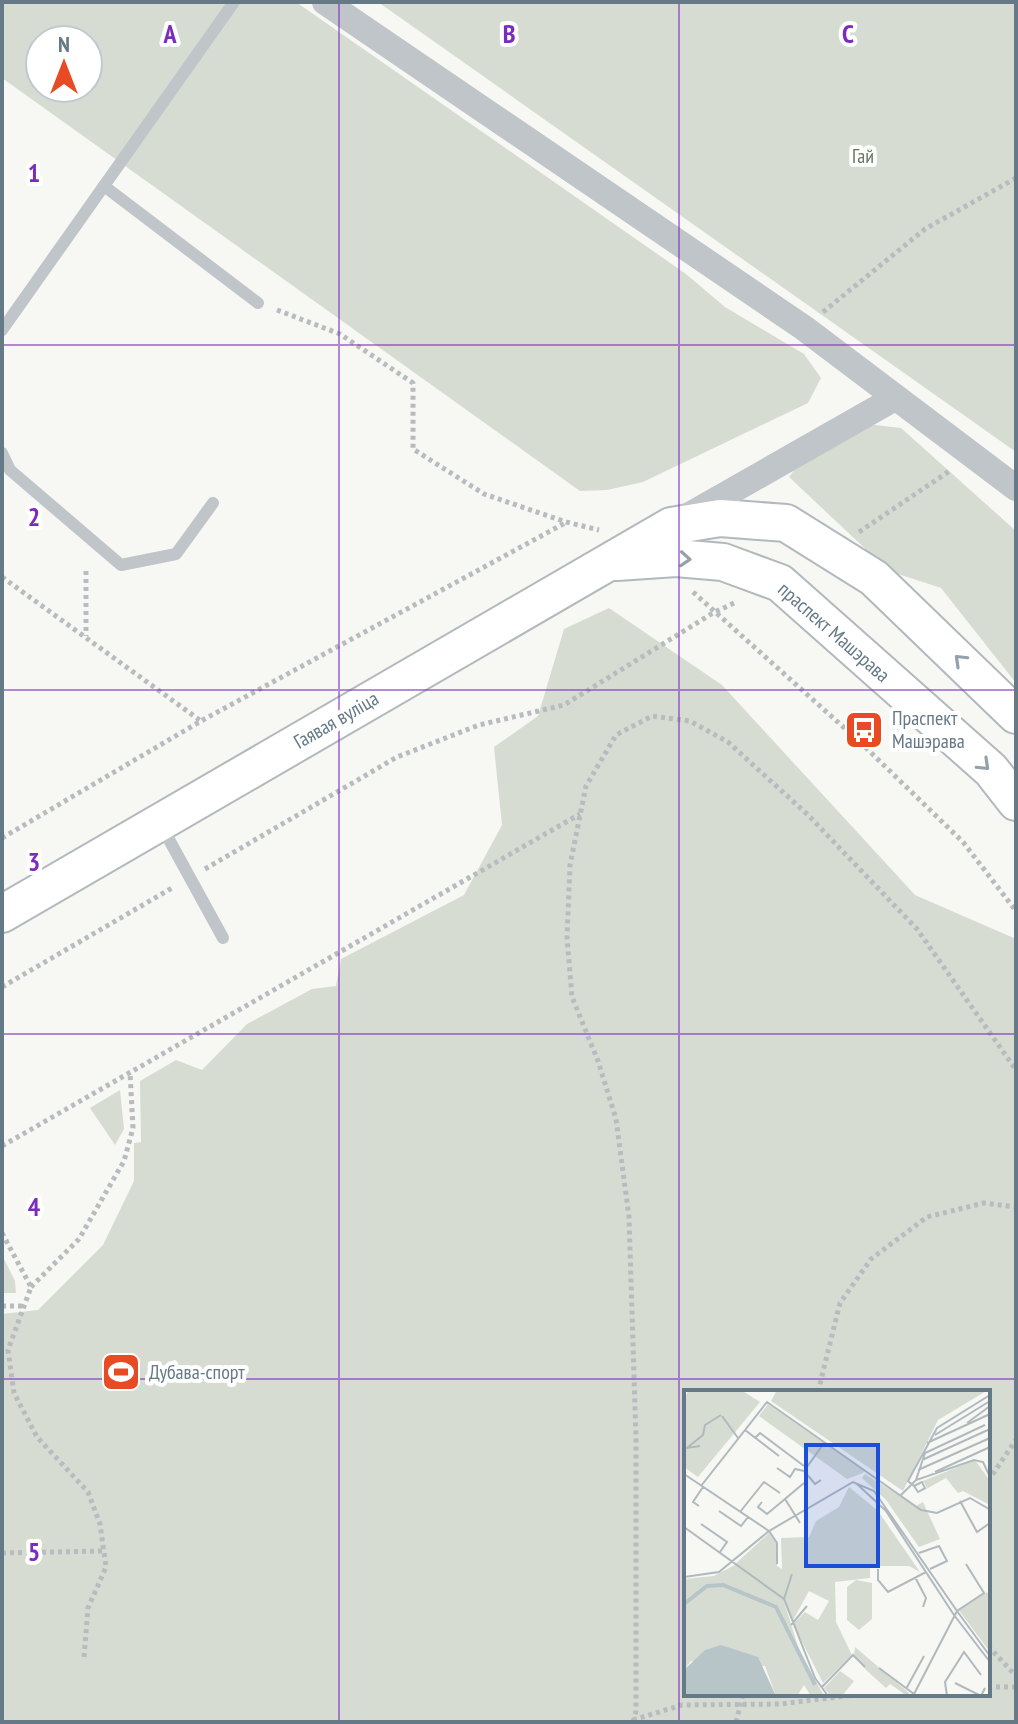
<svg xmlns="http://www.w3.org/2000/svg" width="1018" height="1724" font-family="'PT Sans Narrow',sans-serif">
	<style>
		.green { fill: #d7dcd3; fill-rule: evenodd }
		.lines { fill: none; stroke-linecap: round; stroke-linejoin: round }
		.secondary-casing { stroke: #b2b9bd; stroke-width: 40 }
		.path { stroke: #b8bcbf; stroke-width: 5; stroke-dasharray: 4 4; stroke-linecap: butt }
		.service { stroke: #c0c5c9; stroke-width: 12 }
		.minor { stroke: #c0c5c9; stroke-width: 26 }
		.secondary { stroke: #fff; stroke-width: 36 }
		.oneway { stroke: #93a1aa }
		.grid { fill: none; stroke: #7b2cbf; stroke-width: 2; stroke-opacity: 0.55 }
		.labels { text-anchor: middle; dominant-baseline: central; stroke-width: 8; stroke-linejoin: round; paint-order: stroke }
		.park-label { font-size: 20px; fill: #667860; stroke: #fff }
		.street-label { font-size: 20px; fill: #657986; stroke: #fff }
		.poi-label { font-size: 20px; fill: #657986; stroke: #fff; text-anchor: start }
		.inset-river { fill: none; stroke: #b7c5c8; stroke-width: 4 }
		.inset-road { fill: none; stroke: #b0babe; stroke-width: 2 }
		.view { fill: #1d4ed8; fill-opacity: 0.15; stroke: #1d4ed8; stroke-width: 4 }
		.inset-edge { fill: none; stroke: #657986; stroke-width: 4 }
		.grid-label { font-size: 26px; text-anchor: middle; font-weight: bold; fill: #7b2cbf; stroke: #fff; stroke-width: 8; stroke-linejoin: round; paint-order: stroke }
	</style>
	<rect width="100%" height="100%" fill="#f7f7f4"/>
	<g class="green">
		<path d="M2,2h294l390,272 39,33 79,47 17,24 -13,25 -165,79 -36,8 -27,1 -578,-413zM40,40h48v48h-48z"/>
		<path d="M378,2h638v450z"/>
		<path d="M832,420l69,8 115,103v152l-75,-95 -52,-17 -100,-94z"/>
		<path d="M609,608l113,77 193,210 101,44v783h-1014v-408l36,-4 65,-65 31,-64v-38l7,-1 -1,-61 36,-21 26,10 45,-46 65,-35 24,-3 5,-27 123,-64 38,-70 -8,-78 44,-31 26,-87zM686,1392h302v302h-302z"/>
		<path d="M120,1090l4,39 -9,16 -25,-37z"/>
		<path d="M2,1255l13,26 1,12h-14z"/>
	</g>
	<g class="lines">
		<defs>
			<g id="secondary">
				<path d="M617,562l59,-4 47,4 57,21 211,187 25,32"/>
				<path d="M2,914l669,-388 49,-8 66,5 88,55 142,137"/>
			</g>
		</defs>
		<use href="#secondary" class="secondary-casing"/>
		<g class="path">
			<path d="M277,310l63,24 73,49v66l71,45 82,28 33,8"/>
			<path d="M823,312l102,-83 91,-51"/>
			<path d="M859,532l92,-62"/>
			<path d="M86,571v65"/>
			<path d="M2,577l199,144"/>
			<path d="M693,592l167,150 103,100 53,69"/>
			<path d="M2,838l199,-117 364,-198"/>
			<path d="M205,869l192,-112 82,-32 85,-20 149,-92 23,-11"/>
			<path d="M2,987l170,-99"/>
			<path d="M2,1146l578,-332"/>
			<path d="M2,1233l29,54 -23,63 6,43 23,44 51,55 12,32 6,43 -18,41 -4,49"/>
			<path d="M31,1287l48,-48 45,-78 9,-33 -3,-55"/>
			<path d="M2,1306h21"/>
			<path d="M818,1392l22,-89 31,-44 56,-42 57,-14 32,4"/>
			<path d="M988,1481l28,-41"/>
			<path d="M2,1553l102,-2"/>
			<path d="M988,1646l28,30"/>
			<path d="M988,1687h28"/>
			<path d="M633,1720l49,-15 98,-1 83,-10"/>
			<path d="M633,1722l3,-11v-272l-7,-222 -13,-98 -18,-58 -26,-64 -5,-59 3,-73 16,-79 30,-51 36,-19 38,5 38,21 80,73 109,114 99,141"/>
			<path d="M736,1722l7,-28"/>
		</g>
		<g class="service">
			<path d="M104,186l154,117"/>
			<path d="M2,330l232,-328"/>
			<path d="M2,453l8,17 111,95 55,-11 37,-51"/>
			<path d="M161,825l62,113"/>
		</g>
		<g class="minor">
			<path d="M325,2l479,326 212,160"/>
			<path d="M686,517l209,-119"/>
		</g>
		<use href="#secondary" class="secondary"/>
	</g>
	<defs><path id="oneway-chevron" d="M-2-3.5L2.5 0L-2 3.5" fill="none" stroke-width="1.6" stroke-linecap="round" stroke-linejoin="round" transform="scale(2)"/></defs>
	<g class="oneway">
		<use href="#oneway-chevron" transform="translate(685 559) rotate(4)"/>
		<use href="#oneway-chevron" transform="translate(960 660) rotate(-136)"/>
		<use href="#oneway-chevron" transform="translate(984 765) rotate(44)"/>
	</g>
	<path class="grid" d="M339,2v1720M679,2v1720M2,345h1014M2,690h1014M2,1034h1014M2,1379h1014"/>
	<defs>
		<symbol id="bus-square" viewBox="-11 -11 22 22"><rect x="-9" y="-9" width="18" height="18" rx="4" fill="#e84a23" stroke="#fff"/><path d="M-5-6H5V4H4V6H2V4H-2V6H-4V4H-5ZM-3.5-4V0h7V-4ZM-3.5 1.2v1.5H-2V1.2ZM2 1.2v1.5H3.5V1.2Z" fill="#fff"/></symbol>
		<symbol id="stadium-square" viewBox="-11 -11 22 22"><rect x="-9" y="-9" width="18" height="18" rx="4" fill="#e84a23" stroke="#fff"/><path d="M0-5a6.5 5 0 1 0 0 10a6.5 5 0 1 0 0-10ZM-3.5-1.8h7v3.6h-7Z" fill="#fff"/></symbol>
	</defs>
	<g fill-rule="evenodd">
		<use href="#bus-square" x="842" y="708" width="44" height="44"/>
		<use href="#stadium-square" x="99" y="1350" width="44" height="44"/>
	</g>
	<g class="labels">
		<g class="park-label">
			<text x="863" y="156">Гай</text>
		</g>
		<g class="street-label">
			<text transform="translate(834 632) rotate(41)">праспект Машэрава</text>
			<text transform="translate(336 720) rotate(-30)">Гаявая вуліца</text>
		</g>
		<g class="poi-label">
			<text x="892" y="718">Праспект<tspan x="892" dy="23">Машэрава</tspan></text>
			<text x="149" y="1372">Дубава-спорт</text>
		</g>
	</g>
	<g transform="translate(684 1390)">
		<rect width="306" height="306" fill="#f7f7f4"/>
		<path d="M5,0h52l19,12 -62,75 -14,-10v-69zM93,0h211l-50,30 -35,71 -132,-90zM84,14l96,67 -1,2 -16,6 -88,-63zM291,70l15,21v24l-27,-14 -5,2 -12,-15 -27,15 8,-5 -3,-6 -11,3zM181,84l51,32 7,-4 17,37 -21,8 -33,-47 -24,-22zM165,97l29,24 42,61 -11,-6h-39v12l-35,4 1,40 16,33 -29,28 -30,-59 12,-12 13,8 11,-19 -20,-10 -17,31 -9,-24 16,52 25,46h-13l-7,-11 -7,11h-21l-11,-30 -74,-5 -7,9v-91l30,-3 19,-10 36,-33 7,10 1,23 5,3 -1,-31 28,-1 7,-16 23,-14zM172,190l16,3v36l-13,11 -12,-10v-33zM303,202l3,4v56l-32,-43zM171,257l54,46 -2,3 -17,-12 -4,4 -21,-19 -11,-14zM156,281l14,10 -12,15h-11l-7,-8z" fill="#d7dcd3"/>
		<path d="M37,255l37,12 18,39h-92v-26l21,-20z" fill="#b7c5c8"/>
		<path class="inset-river" d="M0,214l23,-18 16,-1 53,22 39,78"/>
		<path class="inset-road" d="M38,26l16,22M283,33l23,-17M61,40l34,26M251,45l55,-34M71,48l5,-5 44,33M243,53l63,-29M16,56l-13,2 16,-13 2,-10 16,-10M238,70l68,-31M93,78l13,9 5,-8 9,2 11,13 6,-4M234,80l72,-32M120,81l21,-29M251,82l55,-25M0,84l85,57 84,-49 21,9 83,120 -44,85M232,90l9,-27 60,-28M173,94l29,27 68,104M17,96l66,-84 154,108 16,3 33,-15 19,11M230,96l4,6 7,-4 -3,-6 -8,4 -6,-5 29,-53 53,-33M217,105l15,-15 58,-20 9,2 7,15M276,111l17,31 13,-9M78,112l-4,5 9,7 18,-15M15,116l-6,-4 10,-15M35,121l22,15 7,-9M56,122l24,-30 16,11M116,133l-15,-24 19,-16M17,134l26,18 -7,10M0,137l100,72 31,79 13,18M235,163l20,-7 8,15 -17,8M282,174l18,29 -27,18 33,45M194,179v11l10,12 38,-20M0,187l35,-5 50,-41 8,12v21M231,187l11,21 -3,9M100,209l8,-25M270,225l36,47M107,235l16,-19M195,278l35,26M271,293l26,13 4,-8M137,298l32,-33 12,12M222,299l18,-33M263,306l-2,-14 19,-30 17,23"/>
		<path class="view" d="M122,55h72v121h-72z"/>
		<rect width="306" height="306" class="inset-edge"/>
	</g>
	<g class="grid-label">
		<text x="170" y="43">A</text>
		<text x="509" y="43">B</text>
		<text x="848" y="43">C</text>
		<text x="34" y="182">1</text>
		<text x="34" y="526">2</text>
		<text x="34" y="871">3</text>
		<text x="34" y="1216">4</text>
		<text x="34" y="1561">5</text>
	</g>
	<rect width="1018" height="1724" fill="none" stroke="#657986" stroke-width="8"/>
	<g transform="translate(64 64)"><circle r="38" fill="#ffffff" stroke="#c1c9cf" stroke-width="2"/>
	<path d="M0-6L14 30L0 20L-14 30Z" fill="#e84a23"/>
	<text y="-12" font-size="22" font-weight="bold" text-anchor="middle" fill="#657986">N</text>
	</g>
</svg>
